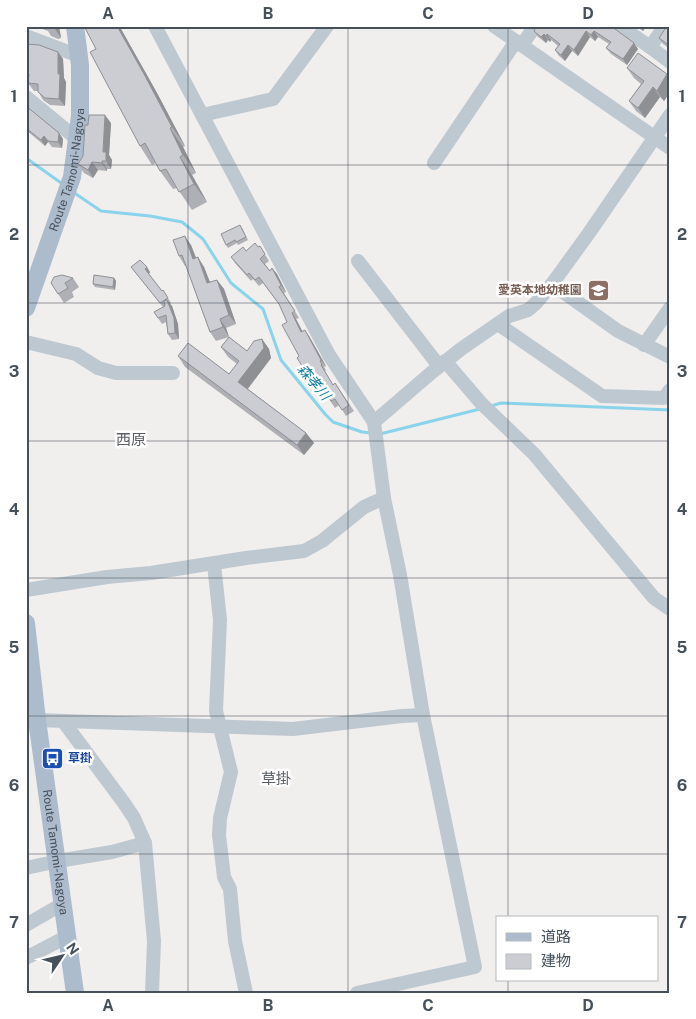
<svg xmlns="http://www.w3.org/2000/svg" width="696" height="1019" font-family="'Public Sans','Noto Sans JP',sans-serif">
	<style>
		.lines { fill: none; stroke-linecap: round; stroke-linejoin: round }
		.stream { stroke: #89d3eb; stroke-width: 3 }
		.minor { stroke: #bec8d0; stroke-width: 14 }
		.major { stroke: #adbccd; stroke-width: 18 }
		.wall { fill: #afb0b5 }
		.shaded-wall { fill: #8e9094 }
		.building { fill: #cbcdd3; stroke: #8e9094 }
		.grid { fill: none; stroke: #46505b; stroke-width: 1; stroke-opacity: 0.55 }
		.labels { text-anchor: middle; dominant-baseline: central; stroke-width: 5; stroke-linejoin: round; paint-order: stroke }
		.street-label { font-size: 12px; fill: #46505b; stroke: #fff }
		.education-label { font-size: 12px; font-weight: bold; fill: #785e54; stroke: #fff; text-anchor: end }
		.transit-label { font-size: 12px; font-weight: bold; fill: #164399; stroke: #fff; text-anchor: start }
		.water-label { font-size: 14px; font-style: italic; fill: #0c7ba0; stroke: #fff }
		.quarter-label { font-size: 15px; fill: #5b5e63; stroke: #fff }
		.neatline { fill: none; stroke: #46505b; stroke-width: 2 }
		.grid-label { font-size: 16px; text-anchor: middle; font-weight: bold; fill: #46505b }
	</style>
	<rect width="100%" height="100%" fill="#f1eeee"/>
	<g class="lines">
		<g class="stream">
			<path d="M26,158l38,27"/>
			<path d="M73,192l28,19 49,5 32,6 21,17 28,44 32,26 18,51 44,54 8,8 29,10 9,1"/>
			<path d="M491,406l10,-3 169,7"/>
			<path d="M380,434l100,-25"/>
		</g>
		<g class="minor">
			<path d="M155,26l174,329 45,67"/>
			<path d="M494,26l176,122"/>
			<path d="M620,26l30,21"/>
			<path d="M665,26l-15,21 20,15"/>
			<path d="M26,36l53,20"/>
			<path d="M522,45l13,-19"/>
			<path d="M26,97l51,42"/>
			<path d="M202,115l71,-16 54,-73"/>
			<path d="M434,163l82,-122"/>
			<path d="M358,261l81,105"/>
			<path d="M552,284l66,47 52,26"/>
			<path d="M498,324l104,72 62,2 6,-8"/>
			<path d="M26,342l50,12 22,14 18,5h57"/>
			<path d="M644,345l26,-37"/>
			<path d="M445,361l36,42 53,51 120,144 16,11"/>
			<path d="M214,564l6,56 -4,91 15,61 -11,46 -1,17 5,42 6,12 5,52 11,52"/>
			<path d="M26,590l81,-13 44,-4 95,-15 58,-7 18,-10 42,-34 20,-9"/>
			<path d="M26,718l11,2 256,9 109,-13 21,-1"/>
			<path d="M63,721l61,82 10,15 11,25 9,98 -2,52"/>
			<path d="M26,868l32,-7 54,-9 33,-9"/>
			<path d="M26,925l38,-22"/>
			<path d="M26,958l42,-22"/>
			<path d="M357,993l118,-26 -52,-252 -23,-140 -16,-77 -10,-76 57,-49 30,-24 48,-33 19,-6 8,-7 16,-19 37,-51 81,-118"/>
		</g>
		<g class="major">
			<path id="s1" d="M26,308l46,-131 8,-61v-51l-5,-39"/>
			<path id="s2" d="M26,623l11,97 38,273"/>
		</g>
	</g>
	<g class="wall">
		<path d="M34,26h25l2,12 -3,1 -7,-3 -3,-5z"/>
		<path d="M84,26h35l2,3 36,64 28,53 -2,1 13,26 -4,2 15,27 -15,8 -15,-22 -4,1 -13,-18 -4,-8 -4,2 -12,-19 -44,-97z"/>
		<path d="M611,26l27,23 -11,16 -16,-11 -5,-6 3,-4 -11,-7 -3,4 -5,-4 -12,19 -6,-5 -7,10 -6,-5 -4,-6 3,-4 -7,-6 -1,2 -2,-2 -2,3 -8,-6 -4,-6z"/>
		<path d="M635,26h14l-2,3 -2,-1 -2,3z"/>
		<path d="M670,26v23l-7,-5 -4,-6z"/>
		<path d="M26,44l32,8 5,7 1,19 2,4 -1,24 -15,-1 -7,-5 -5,-9h-4l-6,-8v-2h-2z"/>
		<path d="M627,68l43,10v14l-6,9 -4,-4 -15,21 -9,-7 -7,-10 12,-17 -7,-6z"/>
		<path d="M26,106l33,27 4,6 -1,9 -10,-1 -4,-5 -3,4 -19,-16z"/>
		<path d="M111,123l-2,32 3,5 -1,9h-4v2l-9,-1 -5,8 -9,-5 -6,-9 5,-8 5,-31z"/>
		<path d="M242,228l6,12 -10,5 -1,-2 -9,5 -2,-3z"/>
		<path d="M191,245l5,13 8,9 6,15 7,-2 7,9 12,35 -10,4 3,9 18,14 15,-12 7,10 2,9 -23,31 58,44 8,10 -10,12 -119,-88 -7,-11 51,18 8,-10 -9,-7 -7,-10 8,-10 -13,4 -6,-9 -24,-66h-1l-6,-10z"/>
		<path d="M260,246l9,15 -4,3 5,7 2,-3 5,6 9,18 -2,1 15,25 -3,1 6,12 7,5 17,30 -2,1 2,3 -1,1 8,14 2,-2 19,28 -8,5 -7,-11 -4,3 -8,-12 -3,2 -11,-15 -14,-27 -12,-34 -8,-18 -16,-21 -4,3 -6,-7 -2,2 -16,-18 -4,-6 15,-6 12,-4z"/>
		<path d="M131,267l19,5 -1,2 13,17 1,-1 8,13 -1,1 2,2 6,18 1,15 -7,1 -4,-6 -2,-12 -4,2 -4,-6 5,-11z"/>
		<path d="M73,278l6,9 -7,5 2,5 -10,6 -13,-20z"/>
		<path d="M114,278l2,3 -1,9 -20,-3 -2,-3z"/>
	</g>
	<g class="shaded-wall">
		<path d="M53,26h6l2,12z"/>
		<path d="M117,26h2l2,3 36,64 28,53 -13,-19z"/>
		<path d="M642,26h2l1,2 -2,3 -2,-3z"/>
		<path d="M586,31l4,6 -12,19 -4,-6z"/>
		<path d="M594,31l4,6 -3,4 -4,-6z"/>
		<path d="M544,34l4,6 -2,3 -5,-6z"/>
		<path d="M547,34l4,6 -1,2 -4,-6z"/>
		<path d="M634,43l4,6 -11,16 -4,-6z"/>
		<path d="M568,45l4,6 -7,10 -4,-6z"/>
		<path d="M58,52l5,7 1,19 2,4 -1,24 -6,-7z"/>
		<path d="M667,74l3,4v14l-6,9 -7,-10z"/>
		<path d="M653,87l7,10 -15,21 -7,-10z"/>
		<path d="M105,115l6,8 -2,32 3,5 -1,9 -5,-8 -3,-9z"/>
		<path d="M170,128l13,19 13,26 -13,-18z"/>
		<path d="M59,133l4,6 -1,9 -4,-6z"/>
		<path d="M44,136l4,6 -3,4 -4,-6z"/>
		<path d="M180,157l12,18 15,27 -13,-18z"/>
		<path d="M102,161l5,8v2l-5,-8z"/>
		<path d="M92,162l6,8 -5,8 -5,-8z"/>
		<path d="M185,236l6,9 9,23 -7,-9z"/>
		<path d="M198,257l6,10 10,26 -7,-10z"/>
		<path d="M147,267l3,5 -1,2 -4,-5z"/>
		<path d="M272,268l5,6 9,18 -5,-7z"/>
		<path d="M114,278l2,3 -1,9 -2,-3z"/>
		<path d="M217,280l7,9 12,35 -7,-9z"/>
		<path d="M167,300l5,6 6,18 1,15 -4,-6z"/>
		<path d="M292,313l4,6 10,19 -5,-6z"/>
		<path d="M220,319l6,9 3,9 -6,-10z"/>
		<path d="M305,330l4,6 17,30 -5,-6z"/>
		<path d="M262,339l7,10 2,9 -26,34 -7,-10z"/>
		<path d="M306,433l8,10 -10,12 -7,-10z"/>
	</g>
	<g class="building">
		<path d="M84,26h33l27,48 28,53 -2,1 13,27 -3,2 14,27 -15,8 -13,-23 -6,2 -15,-28 -5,3 -50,-94 6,-3z"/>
		<path d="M537,26h74l23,17 -11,16 -17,-11 5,-6 -17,-11 -3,4 -5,-4 -12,19 -6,-5 -7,10 -6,-5 5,-6 -13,-10 -1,2 -2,-2 -3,3 -7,-6z"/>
		<path d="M667,26h3v20l-11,-8z"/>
		<path d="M26,44l13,1 19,7v22h2l-1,25 -14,-1 -7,-6v-8l-10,-1 1,-9h-3z"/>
		<path d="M638,53l29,21 -10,17 -4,-4 -15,21 -9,-7 15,-20 -17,-13z"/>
		<path d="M26,106l33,27 -1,9 -10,-1 -4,-5 -3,4 -15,-12z"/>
		<path d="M89,115h16l-2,37h3v9h-4v2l-10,-1 -4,8 -10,-6 5,-8 2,-31h3z"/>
		<path d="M240,225l6,12 -10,5 -1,-2 -9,5 -5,-11z"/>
		<path d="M185,236l8,23 5,-2 9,26 10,-3 12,35 -9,4 3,8 -13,5 -28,-77 -3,1 -6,-16z"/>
		<path d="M255,243l3,4 2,-1 5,8 -5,5 10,12 2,-3 9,17 -2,2 16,24 -3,2 9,19 4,-2 16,30 -1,1 2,3 -1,1 12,20 2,-2 14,22 -7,5 -7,-11 -4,2 -8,-12 -3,3 -6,-10 -1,1 -16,-25 2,-2 -17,-31 5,-3 -8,-18 -20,-27 -4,3 -6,-7 -2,2 -16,-18 12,-10 3,4z"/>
		<path d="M140,260l7,7 -2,2 17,22 1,-1 5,8 -8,5 -29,-36z"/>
		<path d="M62,275l11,3 -8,5 3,5 -10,6 -7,-11 3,-6z"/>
		<path d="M94,275l20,3 -1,9 -20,-3z"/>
		<path d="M167,300l7,18 1,15 -7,1 -2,-19 -8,3 -4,-6 11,-6 -1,-5z"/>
		<path d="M229,337l18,14 7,-10 8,-2 2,9 -26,34 68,51 -9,12 -119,-89 10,-13 41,31 10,-13 -18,-14z"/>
	</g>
	<path class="grid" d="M188,26v967M348,26v967M508,26v892M26,165h644M26,303h644M26,441h644M26,578h644M26,716h644M26,854h644M508,980v13"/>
	<defs>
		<symbol id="school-square" viewBox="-11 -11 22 22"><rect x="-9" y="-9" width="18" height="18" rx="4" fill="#8d6e63" stroke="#fff"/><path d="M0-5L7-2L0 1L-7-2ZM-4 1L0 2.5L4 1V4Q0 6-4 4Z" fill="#fff"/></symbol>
		<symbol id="bus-square" viewBox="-11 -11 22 22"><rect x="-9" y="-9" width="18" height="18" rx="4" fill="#1a4fb4" stroke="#fff"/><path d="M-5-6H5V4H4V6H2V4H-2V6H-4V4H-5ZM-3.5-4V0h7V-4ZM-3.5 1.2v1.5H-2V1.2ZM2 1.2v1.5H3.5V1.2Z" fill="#fff"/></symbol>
	</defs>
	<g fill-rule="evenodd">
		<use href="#school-square" x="586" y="278" width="25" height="25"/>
		<use href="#bus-square" x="40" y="746" width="25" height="25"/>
	</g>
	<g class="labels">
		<g class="street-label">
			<text stroke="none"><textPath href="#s1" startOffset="145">Route Tamomi-Nagoya</textPath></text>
			<text stroke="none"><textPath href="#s2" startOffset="231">Route Tamomi-Nagoya</textPath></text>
		</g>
		<g class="education-label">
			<text x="582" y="290">愛英本地幼稚園</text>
		</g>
		<g class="transit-label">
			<text x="68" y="758">草掛</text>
		</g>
		<g class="water-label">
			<text transform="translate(314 382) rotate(50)">森孝川</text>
		</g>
		<g class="quarter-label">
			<text x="131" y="439">西原</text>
			<text x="276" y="778">草掛</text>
		</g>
	</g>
	<rect width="696" height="1019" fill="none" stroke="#ffffff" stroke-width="55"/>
	<rect x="496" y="916" width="162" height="65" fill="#ffffff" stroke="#b5b9bd"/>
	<rect x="506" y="933" width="25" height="8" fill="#adbccd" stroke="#b5b9bd"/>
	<text x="541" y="942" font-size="15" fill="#46505b">道路</text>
	<rect x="506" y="954" width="25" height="15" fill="#cbcdd3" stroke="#b5b9bd"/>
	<text x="541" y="966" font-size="15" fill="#46505b">建物</text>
	<g transform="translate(62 956) rotate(55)" stroke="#ffffff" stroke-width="4" paint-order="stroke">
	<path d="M0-4L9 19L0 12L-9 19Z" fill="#46505b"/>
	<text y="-8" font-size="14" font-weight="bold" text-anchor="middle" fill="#46505b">N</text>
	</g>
	<rect x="28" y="28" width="640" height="964" class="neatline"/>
	<g class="grid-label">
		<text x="108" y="19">A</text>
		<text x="268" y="19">B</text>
		<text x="428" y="19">C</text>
		<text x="588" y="19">D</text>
		<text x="14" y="102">1</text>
		<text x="682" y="102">1</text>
		<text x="14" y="240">2</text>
		<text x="682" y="240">2</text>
		<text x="14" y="377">3</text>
		<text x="682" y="377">3</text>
		<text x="14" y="515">4</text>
		<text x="682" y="515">4</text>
		<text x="14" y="653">5</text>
		<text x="682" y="653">5</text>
		<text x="14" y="791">6</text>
		<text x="682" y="791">6</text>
		<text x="14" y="928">7</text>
		<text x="682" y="928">7</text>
		<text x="108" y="1011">A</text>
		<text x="268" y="1011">B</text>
		<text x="428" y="1011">C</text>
		<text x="588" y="1011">D</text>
	</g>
</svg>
